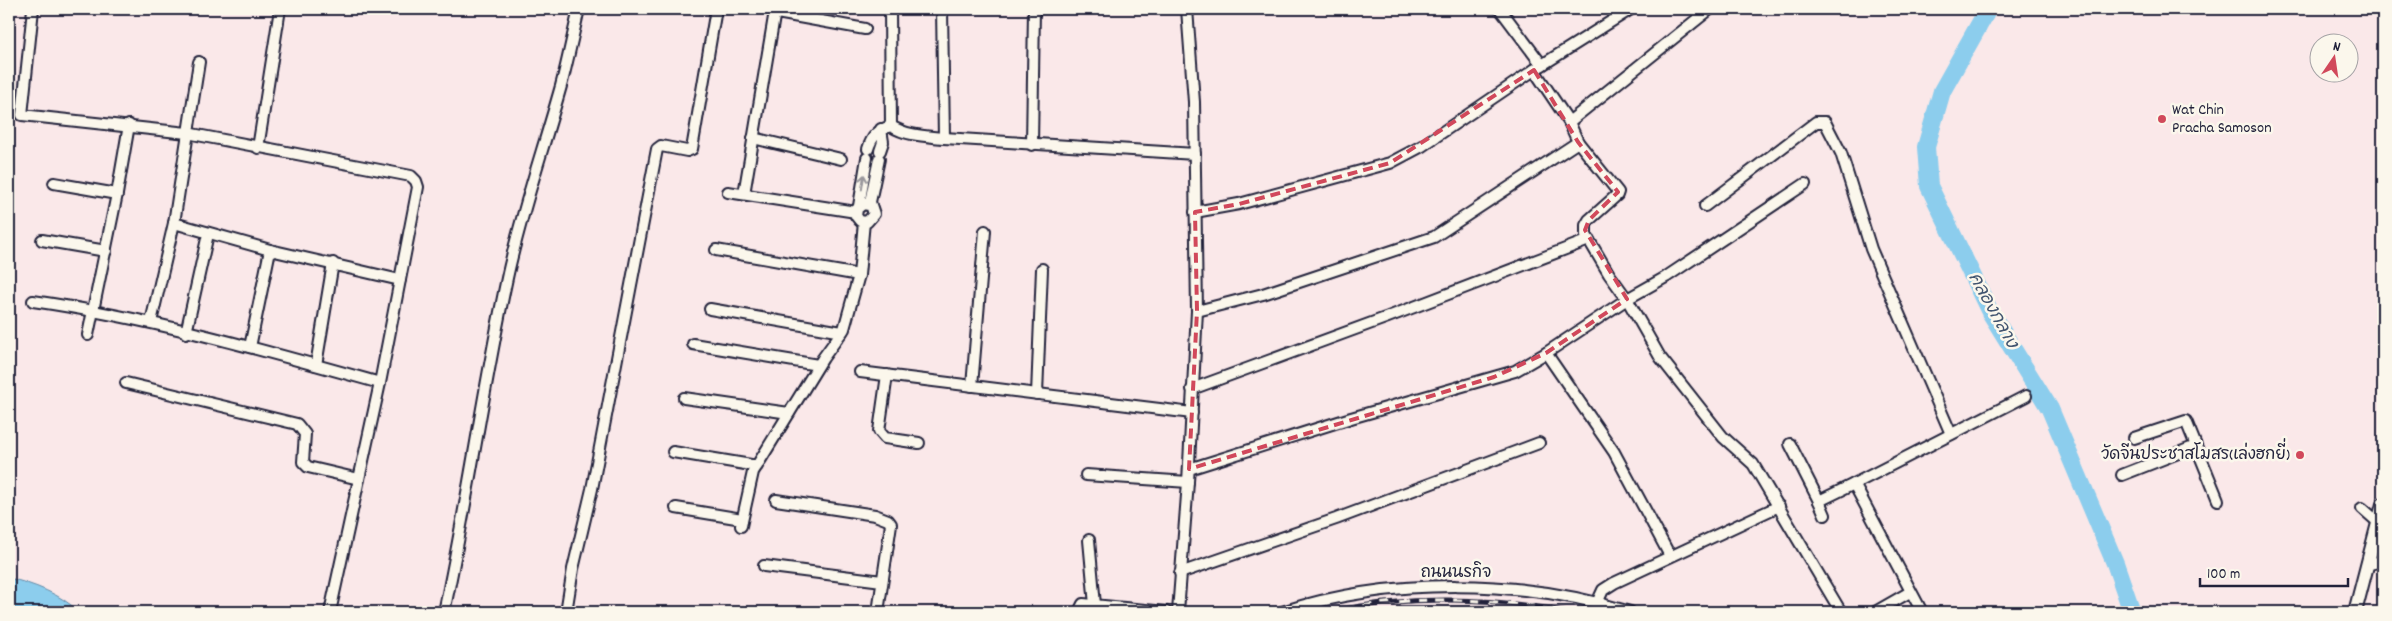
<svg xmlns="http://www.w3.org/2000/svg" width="2392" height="621" font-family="Dekko,'Playpen Sans Thai',sans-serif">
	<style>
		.water { fill: #8ccded; stroke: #6289a6 }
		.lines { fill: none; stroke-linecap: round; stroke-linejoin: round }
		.river { stroke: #8ccded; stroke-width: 18 }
		.minor-casing { stroke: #22223b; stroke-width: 14 }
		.major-casing { stroke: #22223b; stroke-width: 16 }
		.minor { stroke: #fbf7ec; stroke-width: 10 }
		.major { stroke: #fbf7ec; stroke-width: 12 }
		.rail-casing { stroke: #22223b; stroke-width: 5 }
		.rail { stroke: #fbf7ec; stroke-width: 3; stroke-dasharray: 9; stroke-linecap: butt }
		.oneway { stroke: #99979c }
		.marked { fill: none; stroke: #d1495b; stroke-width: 4; stroke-dasharray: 10 6; stroke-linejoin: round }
		.poi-dot { fill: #d1495b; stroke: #fbf7ec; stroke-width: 2 }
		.labels { text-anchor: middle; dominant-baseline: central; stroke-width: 5; stroke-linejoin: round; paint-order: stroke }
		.poi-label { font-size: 16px; fill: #22223b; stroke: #fbf7ec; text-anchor: start }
		.street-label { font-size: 16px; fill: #22223b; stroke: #fbf7ec }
		.water-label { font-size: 18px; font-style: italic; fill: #425570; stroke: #fbf7ec }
	</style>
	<rect width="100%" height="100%" fill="#fae8e9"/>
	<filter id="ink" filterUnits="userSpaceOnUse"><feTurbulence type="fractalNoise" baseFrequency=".02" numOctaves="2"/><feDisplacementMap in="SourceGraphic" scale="10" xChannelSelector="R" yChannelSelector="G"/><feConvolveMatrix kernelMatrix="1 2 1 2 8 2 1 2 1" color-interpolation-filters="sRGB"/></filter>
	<g filter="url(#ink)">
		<path class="water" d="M9,578c24,6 52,16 70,34h-70z"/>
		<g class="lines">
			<path class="river" d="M1988,9l-46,82 -16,56 3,39 61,126 60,97 65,154 17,49"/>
			<defs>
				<g id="minor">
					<path d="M33,9l-11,106 165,18 224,43 5,5 2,6 -38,196 -50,229"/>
					<path d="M890,9l1,117c16,10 34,10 53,12l251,16"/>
					<path d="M942,9l2,129"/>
					<path d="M1500,9l42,56"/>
					<path d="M1534,70l35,52 9,20 40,50 -1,3 -28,25 -3,5v10l23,39 18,25 33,58 63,80 30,27 88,148"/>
					<path d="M1569,122l141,-113"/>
					<path d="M753,138l88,21"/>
					<path d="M1032,145l2,-136"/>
					<path d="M258,148l22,-139"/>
					<path d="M868,149c4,-13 10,-19 23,-23"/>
					<path d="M880,151l3,-9 -2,-13"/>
					<path d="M54,183l63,11"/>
					<path d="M728,192l128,20"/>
					<path d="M744,194l30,-177 3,-4 88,16"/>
					<path d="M869,205l-6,-1 -6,5 -1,7 4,5 7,1 7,-8 -4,-12 9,-43"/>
					<path d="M859,206l8,-48"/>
					<path d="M1705,206l111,-84h9l16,31 30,96 80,185"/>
					<path d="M1195,212l44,-8 151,-41 32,-17 112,-76 97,-61"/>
					<path d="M174,223l96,27 130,30"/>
					<path d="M42,240l64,11"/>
					<path d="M716,250l143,25"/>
					<path d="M33,301c118,17 233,50 347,82"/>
					<path d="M710,309l132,23"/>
					<path d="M1197,311l66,-17 171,-57 144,-95"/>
					<path d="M151,322l23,-99 25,-161"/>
					<path d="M186,333l22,-99"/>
					<path d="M88,335l29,-141 12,-69"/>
					<path d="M693,344l125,21"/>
					<path d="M250,347l20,-97"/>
					<path d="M1546,353l68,99 56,104"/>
					<path d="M316,365l17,-102"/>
					<path d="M860,372l332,41"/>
					<path d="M887,375l-8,56 6,7 34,5"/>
					<path d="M126,383l171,41 8,10 -2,28 5,5 51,12"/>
					<path d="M972,386l13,-155"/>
					<path d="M1192,389l196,-72 201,-77"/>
					<path d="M1037,394l5,-125"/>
					<path d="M684,398l105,15"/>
					<path d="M2134,438l52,-17 32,79"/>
					<path d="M1790,444l29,57 35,-17"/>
					<path d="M673,452l84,14"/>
					<path d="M1189,469l162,-51 164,-47 31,-18 81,-54 39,-22 139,-93"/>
					<path d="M1086,475l102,7"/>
					<path d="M2122,475l74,-29"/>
					<path d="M776,500l99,15 13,5 3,4 -13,88"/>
					<path d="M1819,501l6,14"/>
					<path d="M676,508l66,11"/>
					<path d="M2362,508l17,15"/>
					<path d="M741,526l12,-54 70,-114 21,-29 15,-54 5,-53"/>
					<path d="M1089,540l6,65"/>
					<path d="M2369,564l14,-3"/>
					<path d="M764,566l118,15"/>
					<path d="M1180,573l156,-54 203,-76"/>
					<path d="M1597,603l6,-13 11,-7 165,-77"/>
					<path d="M444,612c24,-111 39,-223 63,-334 14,-65 36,-128 54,-192 7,-26 12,-52 18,-77"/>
					<path d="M566,612l7,-43 19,-80 65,-340 4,-3 26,5 5,-2 24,-140"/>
					<path d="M1079,612l4,-8 83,8"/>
					<path d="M1178,612l10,-130 9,-171 -3,-209 -7,-93"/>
					<path d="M1282,612c108,-35 241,-34 348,0"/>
					<path d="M1875,612l35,-20"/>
					<path d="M1922,612l-68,-128 172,-88"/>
				</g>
				<path id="major" d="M2355,612l28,-108"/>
			</defs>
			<use href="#minor" class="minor-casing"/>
			<use href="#major" class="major-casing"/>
			<use href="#minor" class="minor"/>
			<use href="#major" class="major"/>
			<defs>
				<g id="rail">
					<path d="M1328,612c78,-17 163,-15 241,0"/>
					<path d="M1409,612l39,-2 59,2"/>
				</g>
			</defs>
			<use href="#rail" class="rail-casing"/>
			<use href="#rail" class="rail"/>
		</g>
		<defs><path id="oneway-shaft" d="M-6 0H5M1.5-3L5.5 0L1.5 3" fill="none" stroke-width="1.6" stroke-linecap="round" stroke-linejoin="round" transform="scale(1.25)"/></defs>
		<use class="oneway" href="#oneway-shaft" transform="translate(863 182) rotate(-81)"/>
	</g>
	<path class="marked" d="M1534,70l44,72 40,50 -29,28 -4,10 42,69 -81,54 -52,24 -305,92 8,-158 -2,-99 44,-8 151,-41z"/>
	<g class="poi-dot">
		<circle cx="2162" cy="119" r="5"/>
		<circle cx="2300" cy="455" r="5"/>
	</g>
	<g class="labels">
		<g class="poi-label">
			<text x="2172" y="110">Wat Chin<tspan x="2172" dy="18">Pracha Samoson</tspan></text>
			<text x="2290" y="455" text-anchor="end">วัดจีนประชาสโมสร(เล่งฮกยี่)</text>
		</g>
		<g class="street-label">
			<text x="1456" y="573">ถนนนรกิจ</text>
		</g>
		<g class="water-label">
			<text transform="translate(1992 311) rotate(61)">คลองกลาง</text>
		</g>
	</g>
	<rect width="2392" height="621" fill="none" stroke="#fbf7ec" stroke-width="30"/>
	<rect x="15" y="15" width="2362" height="591" fill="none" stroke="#22223b" stroke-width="2" filter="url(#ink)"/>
	<g transform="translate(2334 58) rotate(13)"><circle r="24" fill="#fbf7ec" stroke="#a4a2a5"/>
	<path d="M0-4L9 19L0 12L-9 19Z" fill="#d1495b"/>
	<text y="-8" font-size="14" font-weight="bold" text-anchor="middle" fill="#22223b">N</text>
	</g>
	<path d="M2200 578v8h148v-8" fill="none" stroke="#22223b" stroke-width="2.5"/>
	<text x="2207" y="578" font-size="15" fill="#22223b" stroke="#fbf7ec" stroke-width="4" paint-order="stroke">100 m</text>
</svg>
